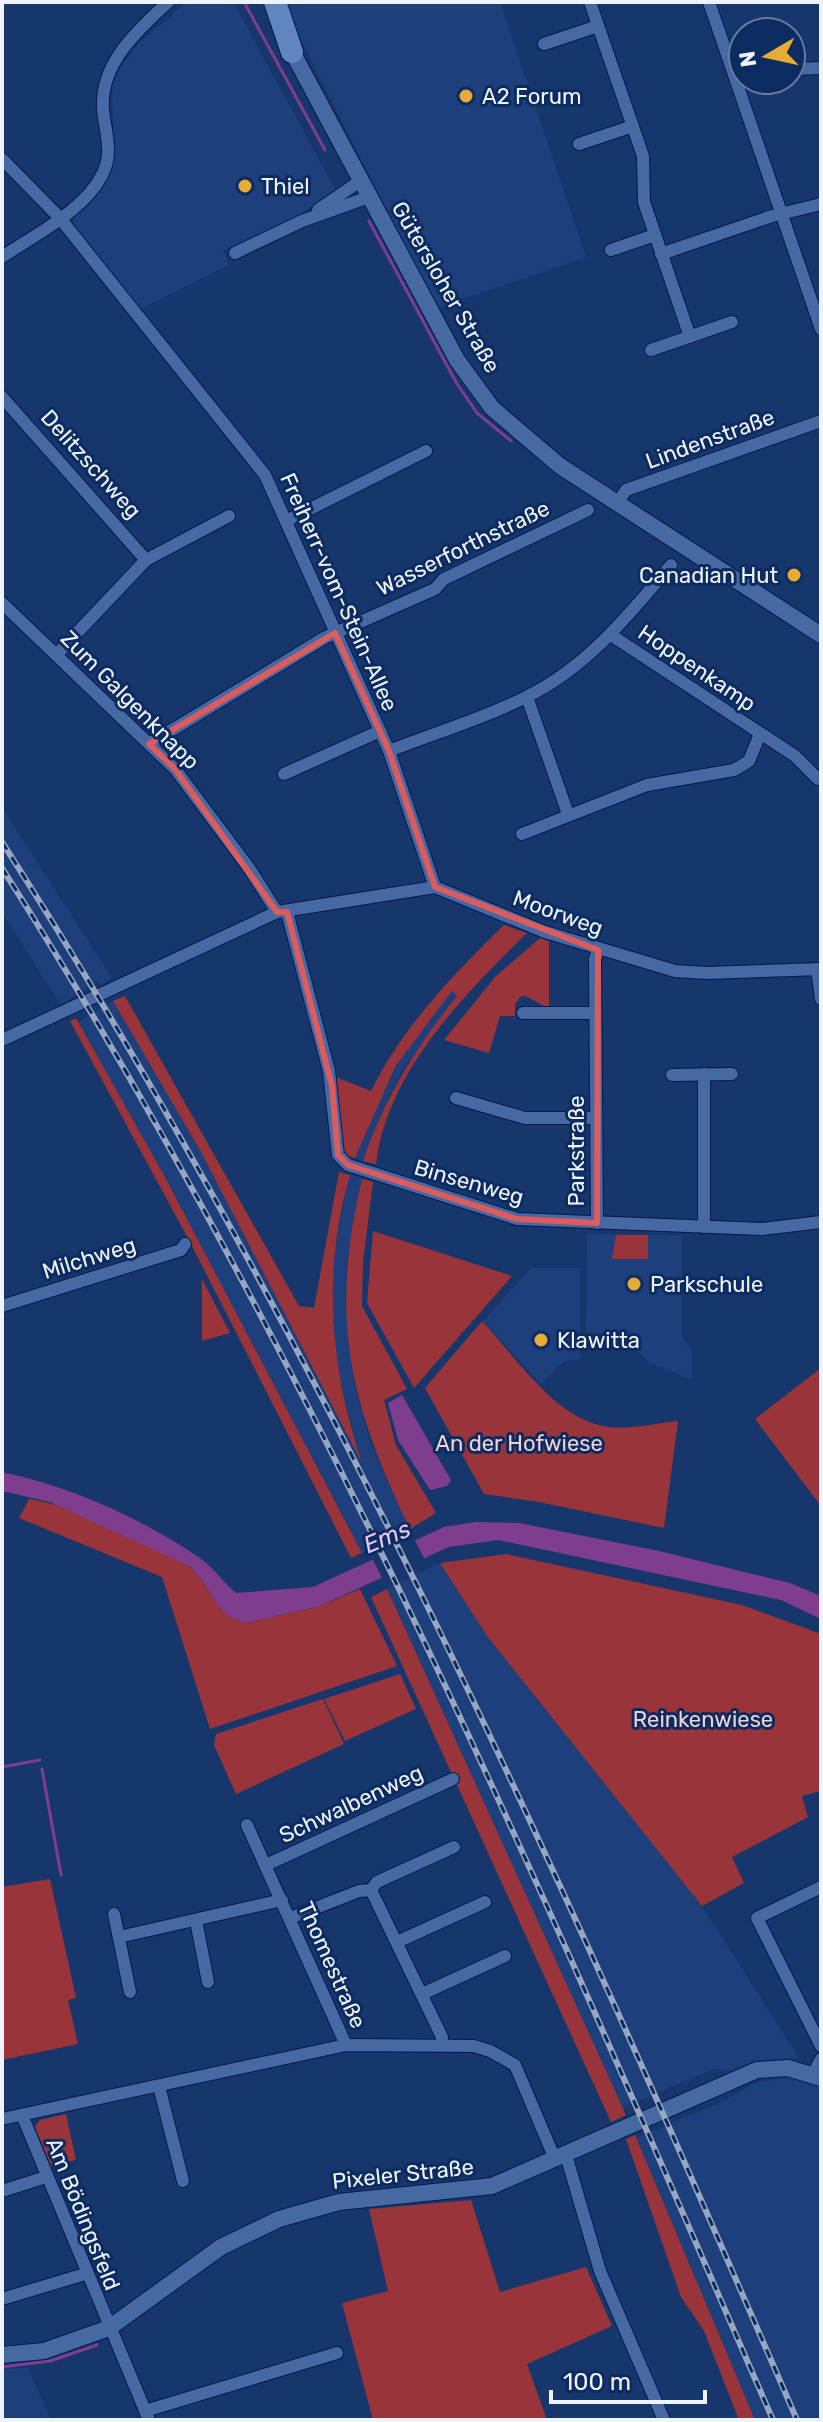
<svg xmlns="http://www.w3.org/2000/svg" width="823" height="2422" font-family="Rubik,sans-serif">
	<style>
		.built { fill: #1d407c }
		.green { fill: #99343a }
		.water { fill: #7f3d8d }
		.pier { fill: #17366c }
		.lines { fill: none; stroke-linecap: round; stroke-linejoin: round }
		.stream { stroke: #7f3d8d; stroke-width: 3 }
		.street-casing { stroke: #001b4e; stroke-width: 14 }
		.secondary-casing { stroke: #001b4e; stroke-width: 18 }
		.highway-casing { stroke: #001b4e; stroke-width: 24 }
		.street { stroke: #4769a3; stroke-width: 12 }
		.secondary { stroke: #4769a3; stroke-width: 16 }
		.highway { stroke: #6185c1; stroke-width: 22 }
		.rail-casing { stroke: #98a7c1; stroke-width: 6 }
		.rail { stroke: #0c2b60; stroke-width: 3; stroke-dasharray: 9; stroke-linecap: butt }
		.marked { fill: none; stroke: #dc5b5c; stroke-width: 6; stroke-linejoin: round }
		.poi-dot { fill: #e7ac36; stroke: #0c2b60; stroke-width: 3 }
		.labels { text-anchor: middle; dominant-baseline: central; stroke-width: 6; stroke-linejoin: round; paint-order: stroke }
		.poi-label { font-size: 22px; fill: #eff4fa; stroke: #0c2b60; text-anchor: start }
		.street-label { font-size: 22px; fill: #eff4fa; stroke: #0c2b60 }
		.park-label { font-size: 22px; fill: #f1d2d1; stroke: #0c2b60 }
		.water-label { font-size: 24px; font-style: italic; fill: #ecc9f4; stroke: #0c2b60 }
	</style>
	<rect width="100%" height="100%" fill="#17366c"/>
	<g class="built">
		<path d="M187,2h46l102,187 -36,26 -76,36 6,14 -88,44 -67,-84v-8l24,-23 17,-35 -3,-72 8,-19 19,-25z"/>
		<path d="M282,2h218l86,255 -150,51z"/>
		<path d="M2,808l110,170 -12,7 -3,-4 -36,24 -59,-93z"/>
		<path d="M452,991l6,5 -56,74 -22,45 -17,46 -8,-3 40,-91z"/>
		<path d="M113,1001l88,151 158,303 -23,-92 -4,-65 3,-46 11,-63 4,-14 12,4 -14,73 -3,45 9,86 16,60 40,86 -48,24 -197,-376 -87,-155z"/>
		<path d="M587,1234l95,1v101l10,15v29l-43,-18 -12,-11 -38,-6 -13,-12z"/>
		<path d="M531,1268h49v91l-15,2 -24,23 -58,-63z"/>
		<path d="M440,1563l47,73 215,270 97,152 -44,3 -25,10 -17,-2 -91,39 -235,-519z"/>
		<path d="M791,2076l30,12v332h-66l-119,-282 90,-38 29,-17z"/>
		<path d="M28,2368l23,52h-49v-51z"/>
	</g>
	<g class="green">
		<path d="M504,925l23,8c-64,63 -140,139 -151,231l-13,-3c21,-63 53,-114 94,-165l-5,-5 -57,76 -40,91 -13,-4 -9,-78 38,15c33,-66 81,-115 133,-166z"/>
		<path d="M540,938l9,3v66c-11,-1 -16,-11 -28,-11l-6,8v12h-15l-11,37 -45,-13 52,-64z"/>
		<path d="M125,996l174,310 15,2 25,-136 11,3c-28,97 -20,193 12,288l-161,-311 -88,-151z"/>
		<path d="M76,1018l89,159 197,376 -11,5 -161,-316 -120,-221z"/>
		<path d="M362,1179l11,3 -10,80 -1,44 45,83 -23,11 12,45 40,68 -26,16c-61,-126 -81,-211 -48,-350z"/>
		<path d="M373,1231l139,45 -98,112 -47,-85z"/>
		<path d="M616,1235h32v24h-36z"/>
		<path d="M202,1279l28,54 -28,8z"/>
		<path d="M482,1321c33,35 71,95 121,105 22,5 52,-3 75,-5l-14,107 -125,-26 -55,-8 -59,-106z"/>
		<path d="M821,1368v138l-66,-87z"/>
		<path d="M29,1499c56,8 110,42 160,67 23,19 25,51 58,57l73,-17 40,-17 37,77 -187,63 -48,-152 -143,-59z"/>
		<path d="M506,1554l236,51 79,29v157l-19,5 6,21 -76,40 12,26 -42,23 -215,-270 -47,-73z"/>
		<path d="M387,1589l239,526 -15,7 -240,-525z"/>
		<path d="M400,1674l16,35 -71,32 -21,-42z"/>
		<path d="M323,1699l21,45 -108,50 -22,-49 2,-11z"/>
		<path d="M50,1879l26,119 -8,2 10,44 -76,16v-173z"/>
		<path d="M66,2114l10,46 -25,6 -16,-39 5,-7z"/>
		<path d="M635,2135l120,285h-16l-35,-89 -23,-34 -55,-158z"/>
		<path d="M471,2200l29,92 86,-25 26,59 -85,38 20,56h-174l-31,-117 46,-12 -19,-82z"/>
	</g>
	<g class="water">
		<path d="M402,1395l49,85 -4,6 -17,4 -32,-50 -10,-37z"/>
		<path d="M2,1472c70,15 139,46 198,86 13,9 23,24 36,35l77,-6 131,-60 32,-5 43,1 140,28 131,32 31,13v23l-40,-19 -283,-60 -49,7 -129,59 -74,17c-32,-6 -34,-38 -57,-57l-139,-64 -48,-11z"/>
	</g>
	<path class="pier" d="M413,1537l13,25 -42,20 -13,-26z"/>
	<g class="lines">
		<g class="stream">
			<path d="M244,2l81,148"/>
			<path d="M369,221l88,163 20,29 34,28"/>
			<path d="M2,1767l38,-7"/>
			<path d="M42,1769l19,106"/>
			<path d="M2,2367l48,-6 47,-16"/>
		</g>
		<defs>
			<g id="street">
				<path d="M590,2l53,154 1,46 46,135"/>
				<path d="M709,2l112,327"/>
				<path d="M544,44l54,-18"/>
				<path d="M791,69l30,-1"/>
				<path d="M579,144l54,-18"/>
				<path d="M2,159l57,58 206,258 124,276 46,136"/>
				<path d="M318,210l42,-29"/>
				<path d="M611,250l44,-15"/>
				<path d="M235,253l67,-32 67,-24"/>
				<path d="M661,254l111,-38 49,-12"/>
				<path d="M2,257c32,-22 82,-46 100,-82 12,-23 3,-42 1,-66 -3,-46 35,-79 65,-107"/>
				<path d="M651,350l81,-28"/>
				<path d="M2,397l144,163"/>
				<path d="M618,502l8,-12 195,-69"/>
				<path d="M286,521l140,-70"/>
				<path d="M2,603l173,166 74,99 28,44"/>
				<path d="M611,635l184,121 23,23"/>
				<path d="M57,654l89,-94 83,-44"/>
				<path d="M527,697l41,117"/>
				<path d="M149,744l175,-106 111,-49 9,-10 144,-69"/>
				<path d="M389,751c45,-18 94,-32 137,-54 60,-29 103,-82 145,-132"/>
				<path d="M284,774l96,-43"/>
				<path d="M522,834l125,-49 87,-15 15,-9 11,-27"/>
				<path d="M287,912l42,159 9,84 10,10 169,54 245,10 59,-7"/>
				<path d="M817,969l4,30"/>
				<path d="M523,1013h72"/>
				<path d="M2,1040l275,-128 158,-25 110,45 130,39 32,2 114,-4"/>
				<path d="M672,1075l60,-1"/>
				<path d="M456,1098l69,20h71"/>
				<path d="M597,1223l-2,-264 3,-9"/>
				<path d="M704,1227v-153"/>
				<path d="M2,1306l179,-56 4,-6"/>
				<path d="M247,1825l99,220"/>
				<path d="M266,1865l187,-86"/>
				<path d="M821,1887l-64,31 64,128"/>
				<path d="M371,1890l6,-8 77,-35"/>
				<path d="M114,1914l16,78"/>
				<path d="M290,1918l69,-27 12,-1 71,147 -1,8"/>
				<path d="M196,1921l12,61"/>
				<path d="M119,1937l163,-37"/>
				<path d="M397,1942l88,-40"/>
				<path d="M422,1994l83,-38"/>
				<path d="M813,2074l8,-15"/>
				<path d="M159,2086l24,95"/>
				<path d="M22,2115l127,305"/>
				<path d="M2,2119l344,-74 128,1 16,5 25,14 40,94"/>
				<path d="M566,2155l34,116 64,149"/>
				<path d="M2,2191l44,-14"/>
				<path d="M2,2299l83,-25"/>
				<path d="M145,2411l192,-58"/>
			</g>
			<g id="secondary">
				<path d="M288,44l169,316 35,48 68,58 261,169"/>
				<path d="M2,2355l42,-4 65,-23 112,-81 58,-28 60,-17 153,-16 265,-116 31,-2 33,10"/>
			</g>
			<path id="highway" d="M275,2l17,50"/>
		</defs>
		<use href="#street" class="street-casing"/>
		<use href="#secondary" class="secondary-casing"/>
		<use href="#highway" class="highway-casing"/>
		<use href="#street" class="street"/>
		<use href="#secondary" class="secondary"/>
		<use href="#highway" class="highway"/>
		<defs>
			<g id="rail">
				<path d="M2,842c319,497 561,1037 795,1578"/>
				<path d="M2,868c312,489 540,1021 771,1552"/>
			</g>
		</defs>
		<use href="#rail" class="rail-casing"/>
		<use href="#rail" class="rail"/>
	</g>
	<path class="marked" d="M335,633l54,118 46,136 163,63 -1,273 -80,-4 -169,-54 -10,-10 -6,-69 -45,-174h-10l-102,-143 -26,-25z"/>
	<g class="poi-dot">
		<circle cx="466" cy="96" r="8"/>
		<circle cx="245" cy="186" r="8"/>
		<circle cx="794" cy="575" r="8"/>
		<circle cx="634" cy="1284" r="8"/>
		<circle cx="541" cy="1340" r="8"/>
	</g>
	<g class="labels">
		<g class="poi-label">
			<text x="482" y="96">A2 Forum</text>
			<text x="261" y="186">Thiel</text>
			<text x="778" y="575" text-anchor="end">Canadian Hut</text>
			<text x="650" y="1284">Parkschule</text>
			<text x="557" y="1340">Klawitta</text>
		</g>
		<g class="street-label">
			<text transform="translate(446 287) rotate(60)">Gütersloher Straße</text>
			<text transform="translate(710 439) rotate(-20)">Lindenstraße</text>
			<text transform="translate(91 464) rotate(48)">Delitzschweg</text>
			<text transform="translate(463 548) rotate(-26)">Wasserforthstraße</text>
			<text transform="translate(339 592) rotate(66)">Freiherr-vom-Stein-Allee</text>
			<text transform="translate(697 668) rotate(34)">Hoppenkamp</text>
			<text transform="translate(130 700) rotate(45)">Zum Galgenknapp</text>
			<text transform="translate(558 913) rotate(20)">Moorweg</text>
			<text transform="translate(576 1151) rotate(-90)">Parkstraße</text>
			<text transform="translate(469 1182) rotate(16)">Binsenweg</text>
			<text transform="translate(89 1258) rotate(-17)">Milchweg</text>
			<text transform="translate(351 1804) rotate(-25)">Schwalbenweg</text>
			<text transform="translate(332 1965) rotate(66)">Thomestraße</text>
			<text transform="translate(403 2174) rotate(-6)">Pixeler Straße</text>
			<text transform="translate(83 2214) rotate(68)">Am Bödingsfeld</text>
		</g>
		<g class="park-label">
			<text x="519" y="1443">An der Hofwiese</text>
			<text x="703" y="1719">Reinkenwiese</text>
		</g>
		<g class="water-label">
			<text transform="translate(387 1537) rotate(-23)">Ems</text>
		</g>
	</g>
	<rect width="823" height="2422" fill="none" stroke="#eff4fa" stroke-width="8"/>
	<g transform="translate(767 56) rotate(261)"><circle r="38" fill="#0c2b60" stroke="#677b9e" stroke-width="2"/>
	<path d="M0-6L14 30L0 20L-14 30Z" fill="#e7ac36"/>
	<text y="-12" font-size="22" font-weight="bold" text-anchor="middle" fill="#eff4fa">N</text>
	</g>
	<path d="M551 2390v12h154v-12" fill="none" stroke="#eff4fa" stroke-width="4"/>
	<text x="563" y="2390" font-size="24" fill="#eff4fa" stroke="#0c2b60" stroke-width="6" paint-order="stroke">100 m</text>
</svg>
